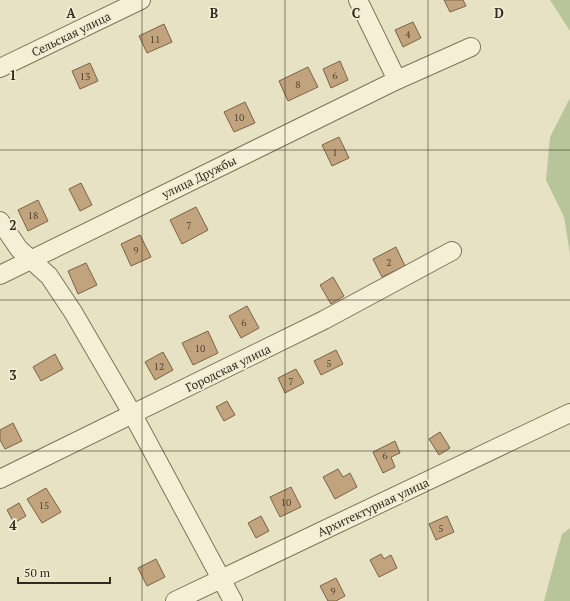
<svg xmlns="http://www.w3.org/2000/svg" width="570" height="601" font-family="'PT Serif',serif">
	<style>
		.green { fill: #b8c499 }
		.building { fill: #c1a47e; stroke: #7b6345 }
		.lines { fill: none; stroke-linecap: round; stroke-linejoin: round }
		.minor-casing { stroke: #7f745c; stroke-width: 20 }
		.minor { stroke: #f4efd5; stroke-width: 18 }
		.grid { fill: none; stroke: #312a1e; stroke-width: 1; stroke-opacity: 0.55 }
		.labels { text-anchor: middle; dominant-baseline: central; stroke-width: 4; stroke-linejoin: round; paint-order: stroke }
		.number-label { font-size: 10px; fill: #554836 }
		.street-label { font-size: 12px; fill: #312a1e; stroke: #f0ecd2 }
		.grid-label { font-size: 13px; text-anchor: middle; font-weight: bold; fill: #312a1e; stroke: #f0ecd2; stroke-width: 4; stroke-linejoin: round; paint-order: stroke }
	</style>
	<rect width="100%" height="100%" fill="#e7e2c3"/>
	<g class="green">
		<path d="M550,0h20v31z"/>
		<path d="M570,98v156l-6,-37 -18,-37 4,-43z"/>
		<path d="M570,528v73h-26l18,-67z"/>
	</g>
	<g class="building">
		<path d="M444,0h19l3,6 -16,6z"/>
		<path d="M413,22l8,16 -18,9 -8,-17z"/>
		<path d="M164,24l8,18 -25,11 -8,-17z"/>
		<path d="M340,61l8,19 -17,8 -8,-19z"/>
		<path d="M90,63l8,18 -18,8 -8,-18z"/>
		<path d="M308,67l10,20 -30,14 -9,-20z"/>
		<path d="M245,102l10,21 -21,9 -10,-20z"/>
		<path d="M339,137l10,21 -17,8 -10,-21z"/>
		<path d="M81,183l11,22 -12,6 -11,-22z"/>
		<path d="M38,200l10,21 -20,10 -10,-21z"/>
		<path d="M196,207l12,23 -26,14 -12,-24z"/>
		<path d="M140,235l11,22 -20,9 -10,-22z"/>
		<path d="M396,247l9,19 -23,11 -9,-18z"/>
		<path d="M86,263l11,22 -19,9 -10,-23z"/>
		<path d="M333,277l11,19 -13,8 -11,-19z"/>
		<path d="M247,306l12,22 -18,10 -12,-22z"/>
		<path d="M208,331l10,22 -25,12 -11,-22z"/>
		<path d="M336,350l7,14 -22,11 -7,-14z"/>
		<path d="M163,352l10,18 -18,10 -10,-18z"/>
		<path d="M55,354l8,15 -22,12 -8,-14z"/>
		<path d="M296,369l8,14 -19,10 -7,-15z"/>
		<path d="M227,401l8,14 -11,6 -8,-14z"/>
		<path d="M13,423l9,18 -17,8 -5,-9v-10z"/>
		<path d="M440,432l10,16 -11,7 -10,-16z"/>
		<path d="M395,441l5,12 -9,4 4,10 -12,6 -10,-21z"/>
		<path d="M338,469l5,8 7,-4 7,14 -22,12 -12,-22z"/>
		<path d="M291,487l10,20 -21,10 -10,-20z"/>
		<path d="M46,488l15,24 -19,11 -15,-24z"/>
		<path d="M19,503l7,13 -12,7 -7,-13z"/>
		<path d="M261,516l8,15 -13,7 -8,-15z"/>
		<path d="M447,516l7,16 -18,8 -7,-16z"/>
		<path d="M381,554l3,5 7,-4 6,13 -18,9 -9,-17z"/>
		<path d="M156,559l9,18 -18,9 -9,-18z"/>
		<path d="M336,578l9,18 -9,5h-8l-8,-15z"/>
	</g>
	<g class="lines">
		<defs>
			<g id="minor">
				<path d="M358,0l39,80"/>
				<path d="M0,68l141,-68"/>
				<path d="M0,221l19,28 30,27 24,36 60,103 100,186"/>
				<path d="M0,275l397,-195 74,-33"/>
				<path d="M0,479l324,-159 128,-69"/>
				<path d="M175,601l395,-188"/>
			</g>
		</defs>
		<use href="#minor" class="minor-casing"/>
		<use href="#minor" class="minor"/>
	</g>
	<path class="grid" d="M142,0v601M285,0v601M428,0v601M0,150h570M0,300h570M0,451h570"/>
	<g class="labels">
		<g class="number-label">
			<text x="408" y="34">4</text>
			<text x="155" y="39">11</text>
			<text x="335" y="75">6</text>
			<text x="85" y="76">13</text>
			<text x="298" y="84">8</text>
			<text x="239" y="117">10</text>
			<text x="335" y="152">1</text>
			<text x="33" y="215">18</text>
			<text x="189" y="225">7</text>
			<text x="136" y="250">9</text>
			<text x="389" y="262">2</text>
			<text x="244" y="322">6</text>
			<text x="200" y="348">10</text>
			<text x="329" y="363">5</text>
			<text x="159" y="366">12</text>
			<text x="291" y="381">7</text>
			<text x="385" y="455">6</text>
			<text x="286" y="502">10</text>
			<text x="44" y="505">15</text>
			<text x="441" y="528">5</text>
			<text x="333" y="591">9</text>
		</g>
		<g class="street-label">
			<text transform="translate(71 34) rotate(-26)">Сельская улица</text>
			<text transform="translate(199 177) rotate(-26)">улица Дружбы</text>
			<text transform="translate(228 368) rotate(-26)">Городская улица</text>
			<text transform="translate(373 507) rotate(-25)">Архитектурная улица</text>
		</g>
	</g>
	<g class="grid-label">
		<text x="71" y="18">A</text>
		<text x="214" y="18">B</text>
		<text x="356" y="18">C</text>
		<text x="499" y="18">D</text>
		<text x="13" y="80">1</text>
		<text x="13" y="230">2</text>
		<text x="13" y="380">3</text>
		<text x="13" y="530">4</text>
	</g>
	<path d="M18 577v6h92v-6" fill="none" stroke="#312a1e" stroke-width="2"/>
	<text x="24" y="577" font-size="12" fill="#312a1e" stroke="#f0ecd2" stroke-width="3" paint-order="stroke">50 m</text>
</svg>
